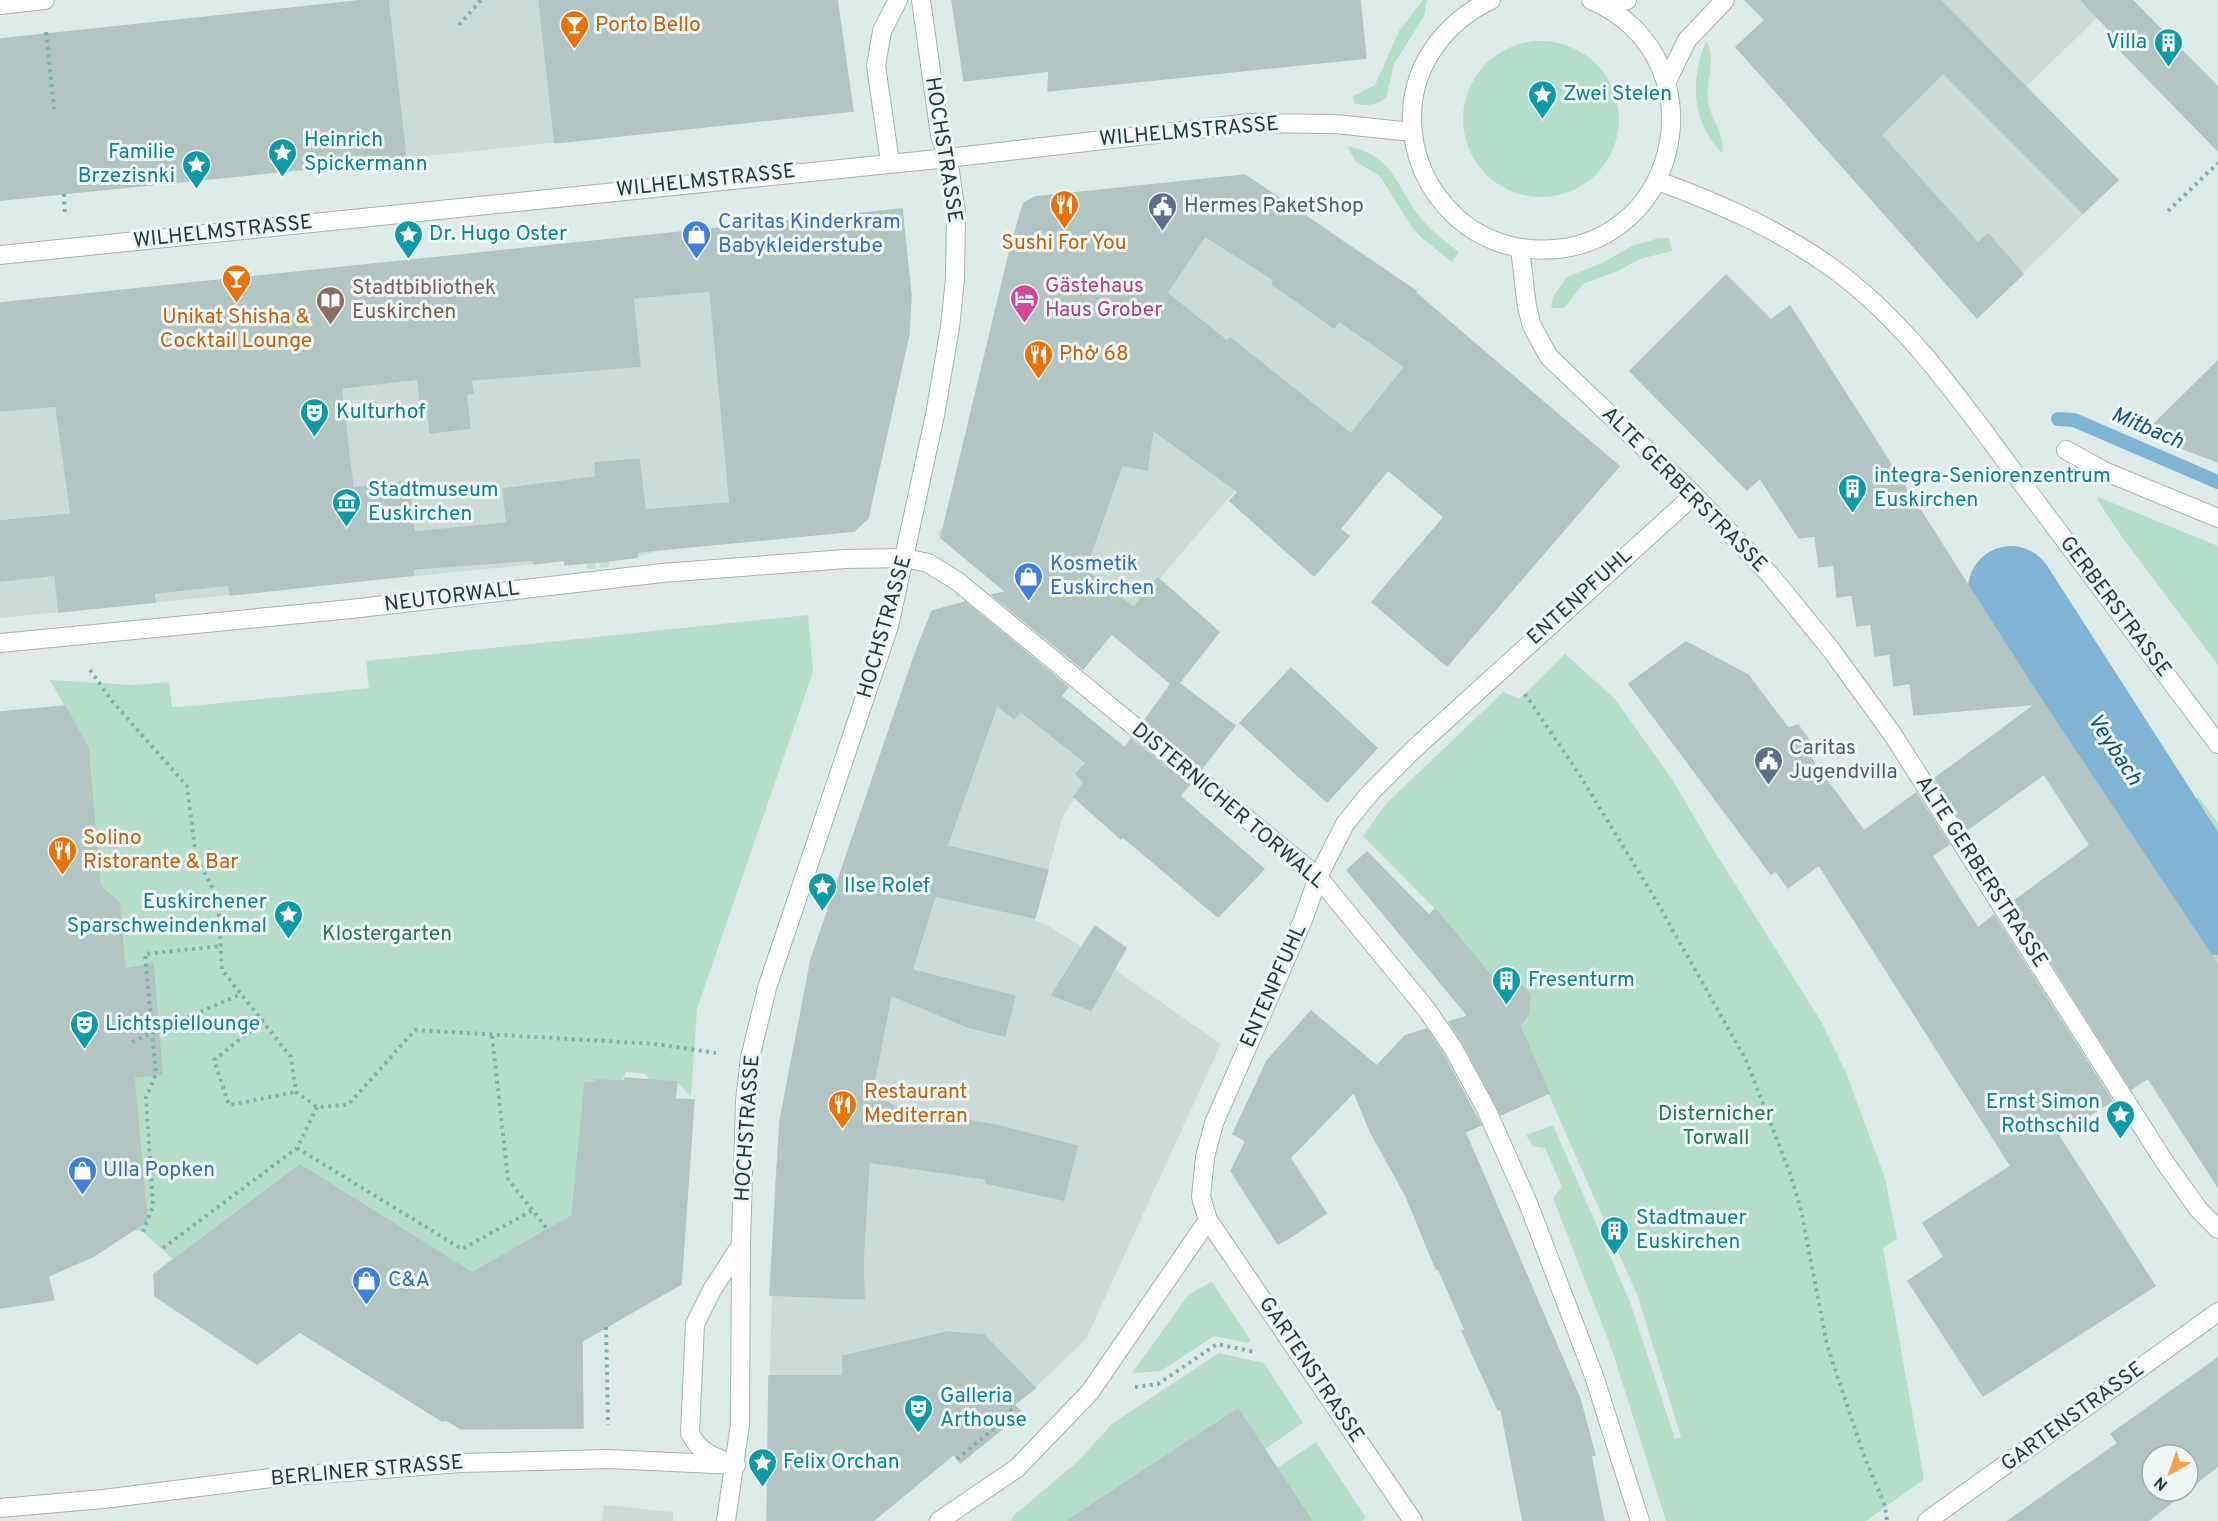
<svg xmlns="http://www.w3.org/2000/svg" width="2218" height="1521" font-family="Overpass,sans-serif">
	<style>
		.built { fill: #cbdbd7 }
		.green { fill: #b4dec9 }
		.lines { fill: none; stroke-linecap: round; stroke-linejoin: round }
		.stream { stroke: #80b4d5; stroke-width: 14 }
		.river { stroke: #80b4d5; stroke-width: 86 }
		.building { fill: #b3c5c2; stroke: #afc5c1; stroke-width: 1.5; fill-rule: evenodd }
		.minor-casing { stroke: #a0b3b0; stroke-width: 20 }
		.path { stroke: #7bb1ad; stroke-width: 4; stroke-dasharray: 3 4.5; stroke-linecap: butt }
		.minor { stroke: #fff; stroke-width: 18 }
		.labels { text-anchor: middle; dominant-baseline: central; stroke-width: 6; stroke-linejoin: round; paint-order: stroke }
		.food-label { font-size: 21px; fill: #c56008; stroke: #eef7f5; text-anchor: start }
		.culture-label { font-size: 21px; fill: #0d838f; stroke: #eef7f5; text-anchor: start }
		.street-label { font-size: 21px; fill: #1e3b3a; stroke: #eef7f5 }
		.service-label { font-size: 21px; fill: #4e5e75; stroke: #eef7f5; text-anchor: start }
		.shop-label { font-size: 21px; fill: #366cbe; stroke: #eef7f5; text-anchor: start }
		.hotel-label { font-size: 21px; fill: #b23c85; stroke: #eef7f5; text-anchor: start }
		.education-label { font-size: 21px; fill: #785e54; stroke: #eef7f5; text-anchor: start }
		.park-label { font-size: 21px; fill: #257556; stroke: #eef7f5 }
		.water-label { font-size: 22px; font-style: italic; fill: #14527b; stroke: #eef7f5 }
	</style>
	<rect width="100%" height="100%" fill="#ddebe8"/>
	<g class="built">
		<path d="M367,0h470l16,111 -853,90v-162z"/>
		<path d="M1777,0h338l-89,87 92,93 -141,138 -241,-271 29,-27 -6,-6z"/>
		<path d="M1246,175l170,116 68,60 -132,164 -83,-75 -14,27 -166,195 -152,-128 18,-23 32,-165 33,-137 4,-6 11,-6z"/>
		<path d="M896,210l7,6 8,80 -3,43 -40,179 -14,13 -190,18 -27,8 -28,4v6l-8,1 -2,-6h-4l1,6 -9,1 -1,-6 -21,2 -1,-4 -564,57v-315z"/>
		<path d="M948,607l170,135 -34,40 -22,36 -27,102 12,5 35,22 139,97 -135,295 -51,49 -146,120 -122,-30 8,-293 5,-64 31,-161 106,-313 15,-36z"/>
		<path d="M604,1505l69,7v9h-71z"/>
	</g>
	<g class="green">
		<path d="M1423,0h4l-3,16 -30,48 -8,34c-9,7 -22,9 -32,5l-1,-7 22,-11 24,-54z"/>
		<path d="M1706,41c11,19 0,38 2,59 2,20 18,33 14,53 -31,-32 -32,-72 -16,-112z"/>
		<circle cx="1541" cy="119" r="78"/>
		<path d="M1347,146c51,11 48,42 77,76 10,11 23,21 35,30l-7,10 -30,-24 -11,-12 -31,-50 -24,-14z"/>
		<path d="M1659,238h10l3,13 -32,8 -22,12 -35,13 -19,24h-13l2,-11 14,-20 35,-14 30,-17z"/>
		<path d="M2098,497l120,49v119l-96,-128 -24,-36z"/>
		<path d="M2029,577l154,201 -10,8 14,19 11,-8 20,26v142l-177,-266 -58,-93z"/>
		<path d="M808,615l5,57 -116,337 -6,88 -14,-15 -28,-2 -3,-6 -20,-2 -4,9 -25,-1 -1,3h-10l-5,34h2l-4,78h-6l-1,21 -100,57 -172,-108 -55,40 2,4 -74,50 -30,-27 -15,-4 18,-22 -13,-144 -33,-176 -12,-138 -38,-68 83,5 36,-3 3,25 20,-1 177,-18 -3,-27z"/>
		<path d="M1565,654l50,45 57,80 38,65 112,179 25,52 38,103 12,61 -14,9 41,231 -58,42h-200l-54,-171 -59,-152 9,-11 -17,-39 -12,-2 -7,-11 27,-10 77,177 45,137 6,-2 -43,-140 -120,-272 10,-11c5,-17 -1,-28 -17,-35l-18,3 -58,-73 -72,-73 23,-32 117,-112 16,7z"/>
		<path d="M1212,1282l39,59 -2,2 -35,-7 -53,35 -29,2 57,-79z"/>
		<path d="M1219,1353l45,10 39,60 -38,26 -27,-40 -171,112h-56l2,-5 63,-53 37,-40z"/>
		<path d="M1316,1442l50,76 -4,3h-50l-35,-53z"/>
	</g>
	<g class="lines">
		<path class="stream" d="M2058,419l16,1 144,62"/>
		<path class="river" d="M2011,589l207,323"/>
	</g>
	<g class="building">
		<path d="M367,0h21l18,159 -406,41v-161z"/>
		<path d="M539,0h298l16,111 -298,32z"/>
		<path d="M952,0h408l6,58 -318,33 1,-20 -85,10z"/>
		<path d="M1745,0h195l178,180 -35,33 -140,-140 -62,62 97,108 10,-9 35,40 -46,44 -241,-271 29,-27z"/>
		<path d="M2081,0h51l86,87v64l-106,-109 4,-5z"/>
		<path d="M1245,175l171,116 -2,1 205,174 -172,200 -75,-64 72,-85 -56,-47 -48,59 9,7 -35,40 -84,-75 8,-9 -85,-62 -6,40 -25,-5 -37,105 48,37 -50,62 -91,-74 14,-3 -65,-54 70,-292 13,-43 11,-6zM1205,236l69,44 -2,4 62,44 5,-7 66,46 -54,67 -121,-96 -3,3 -60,-48z"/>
		<path d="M902,209l9,87 -2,38 -41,184 -14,13 -217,21v5l-29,4 -43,4 -1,-5 -30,4 -1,-4 -120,9v6l-183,20 -1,-10 -75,8 1,9 -96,10 -4,-37 -55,6v-60l71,-7 -15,-108 -56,5v-108zM710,291l20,212 -85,7 -6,-51 -44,4 1,14 -93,12 4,34 -93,9 -6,-51 -55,7 -12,-100 77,-9 2,21 7,-1 3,34 40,-5 -4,-34 7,-1 -2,-13 169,-14 -7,-68z"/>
		<path d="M1726,275l45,45 19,-14 254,398 174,261v222l-70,-109 -17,11 -118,-187 77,-57 -46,-71 -77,56 -33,-51 102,-75 -122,11 -4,-32 -16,3 -4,-32 -15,2 -4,-32 -14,2 -5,-31 -15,2 -3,-32 -15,2 -4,-31 -16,2 -39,-60 -13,12 -117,-119z"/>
		<path d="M2218,361v101l-74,-28z"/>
		<path d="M1158,578l61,54 -40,51 56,43 -33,42 -57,-48 26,-36 -59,-50z"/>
		<path d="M965,602l103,85 -7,9 64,52 6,-9 58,46 -9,11 84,73 -46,48 -95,-80 -2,2 -47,-42 10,-15 -8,-8 10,-11 -66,-52 -6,8 -17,-14 -50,141 101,24 -13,48 -100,-22 -23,74 103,26 -10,40 -37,-9 -77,-32 -19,97 26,17 97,16 82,21 -13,54 -78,-17 1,-4 -118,-17 -6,99 1,38 -94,-4 10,-174 31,-161 103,-303 18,-46z"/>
		<path d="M1686,642l62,33 40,53 10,-3 17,23 -6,8 55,75 52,-38 33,51 -17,12 19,30 27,42 16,-13 118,186 -54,34 97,151 -172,110 -75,-115 36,-24 -21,-34 88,-57 -192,-301 -31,23 -12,-17 -5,3 -142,-190z"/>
		<path d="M1291,668l86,80 -50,54 -87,-79z"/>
		<path d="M65,706l23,42 12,138 19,16 6,67 28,-5 9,110 -28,3 13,144 -55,36 -44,19 6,24 -54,8v-596z"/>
		<path d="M1367,852l62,63 6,-6 58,69 25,4 12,13 -2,19 -8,12 29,67 -48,22 -38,-72 -14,-21 19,-6 -121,-146z"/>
		<path d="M1095,926l31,22 -35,62 -39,-15z"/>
		<path d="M1311,1011l66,55 28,-30 22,-7 16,25 38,71 -16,7 115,267 15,56 -4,1 13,65h-81l-22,-112 -3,1 -36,-79 3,-1 -26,-60 -3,-1 -30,-73 -36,-65 -16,-39 -64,66 36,55 -34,23 -14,8 -47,-73 15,-30 -13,-7 34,-73z"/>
		<path d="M625,1078l52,4 -2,17 19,1 -13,184 -99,57 1,87 -121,1 -16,-9 -4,1 -142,-89 -43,32 -102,-68 -1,-22 146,-109 172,108 100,-57 13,-133h11v-3l28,1z"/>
		<path d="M948,1332l36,3 51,53 -21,17 8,8 -62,50 -6,-9 -81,67h-106l2,-145h74v-20z"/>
		<path d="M2218,1358v108l-30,23v-34h-36v36h34l-38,30h-140l110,-78 -7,-9z"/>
		<path d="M1238,1409l74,112h-245z"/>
	</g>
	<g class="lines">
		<defs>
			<g id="minor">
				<path d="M1491,0c-44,21 -77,62 -79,113 -1,41 15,77 45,105 21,18 47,29 74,31 147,12 196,-190 60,-249"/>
				<path d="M0,5l45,-5"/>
				<path d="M1605,6l22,-6"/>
				<path d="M1667,81l20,-41 38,-40"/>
				<path d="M890,162l-14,-96 6,-35 16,-31"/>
				<path d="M1658,181c63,23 122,49 177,89 77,57 130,137 187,213 65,87 131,174 196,261"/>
				<path d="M1520,249l7,58 5,19 17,31 145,138 77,81 61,75 61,84 271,426 35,49 19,19"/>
				<path d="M0,255l948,-97 302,-35 85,1 77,8"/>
				<path d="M2066,450l38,21 114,47"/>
				<path d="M0,643l351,-34 311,-36 183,-14 60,-1 23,5 29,18 361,296 109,133 26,38 33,61 42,94 66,173 46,145"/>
				<path d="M725,1461c-17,-6 -27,-12 -35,-28l5,-109 17,-34 29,-45"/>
				<path d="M0,1508l103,-9 176,-22 181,-14 148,-4 128,6"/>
				<path d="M726,1521l14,-97 1,-180 4,-143 5,-43 17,-70 122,-362 46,-211 15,-88 5,-48 1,-66 -8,-55 -8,-23 -19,-135"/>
				<path d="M939,1521l78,-53 73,-76 118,-172"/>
				<path d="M1413,1521l-205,-301 -7,-23 4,-40 9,-34 89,-203 15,-43 27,-53 25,-31 44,-44 280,-254"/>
				<path d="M1927,1521l291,-209"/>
			</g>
		</defs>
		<use href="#minor" class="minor-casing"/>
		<g class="path">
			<path d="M459,25l22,-25"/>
			<path d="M46,32l8,77"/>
			<path d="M64,194l1,21"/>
			<path d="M2168,211l50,-48"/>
			<path d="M90,670l22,31 75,85 9,71 22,41 4,72 69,87 5,35 21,15 31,-2 67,-75 241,14 60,9"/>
			<path d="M1525,694l54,80 78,128 89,158 44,113 11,37 26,135 36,108 22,53 2,15"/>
			<path d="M130,1021l21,-1"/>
			<path d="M263,1021l-49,39 15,45 67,-13"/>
			<path d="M492,1036l16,143 40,51"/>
			<path d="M132,1042l109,-48"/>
			<path d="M297,1148l165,101 71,-39"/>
			<path d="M143,1232l10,-26 -7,-109 10,-23 -11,-120 76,-8"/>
			<path d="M163,1248l134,-100 20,-41"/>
			<path d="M606,1327l2,98"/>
			<path d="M1135,1387l23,-3 59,-40 38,8"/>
			<path d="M957,1459l56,-46 -3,-4"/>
		</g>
		<use href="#minor" class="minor"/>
	</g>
	<defs>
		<symbol id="bar-pin" viewBox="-11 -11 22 30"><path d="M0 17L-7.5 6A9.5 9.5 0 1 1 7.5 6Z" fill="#e8710a" stroke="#eef7f5"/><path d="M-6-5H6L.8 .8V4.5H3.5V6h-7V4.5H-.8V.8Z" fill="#fff"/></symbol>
		<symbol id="building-pin" viewBox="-11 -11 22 30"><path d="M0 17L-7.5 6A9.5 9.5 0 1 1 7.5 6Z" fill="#0f9aa8" stroke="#eef7f5"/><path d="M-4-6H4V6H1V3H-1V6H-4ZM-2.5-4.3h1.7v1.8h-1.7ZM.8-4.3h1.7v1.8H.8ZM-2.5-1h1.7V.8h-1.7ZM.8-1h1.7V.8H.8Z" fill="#fff"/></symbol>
		<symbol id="sight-pin" viewBox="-11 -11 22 30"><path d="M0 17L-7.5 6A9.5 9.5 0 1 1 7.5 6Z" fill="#0f9aa8" stroke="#eef7f5"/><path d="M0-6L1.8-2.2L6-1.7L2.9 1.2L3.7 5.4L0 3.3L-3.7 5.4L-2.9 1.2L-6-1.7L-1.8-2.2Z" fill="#fff"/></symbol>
		<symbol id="restaurant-pin" viewBox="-11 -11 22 30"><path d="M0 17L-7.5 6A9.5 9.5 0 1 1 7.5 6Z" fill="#e8710a" stroke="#eef7f5"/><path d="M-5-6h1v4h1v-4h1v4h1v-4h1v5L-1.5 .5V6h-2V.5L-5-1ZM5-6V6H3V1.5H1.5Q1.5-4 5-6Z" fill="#fff"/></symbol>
		<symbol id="civic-pin" viewBox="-11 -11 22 30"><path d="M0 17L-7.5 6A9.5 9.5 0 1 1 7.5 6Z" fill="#5c6f8a" stroke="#eef7f5"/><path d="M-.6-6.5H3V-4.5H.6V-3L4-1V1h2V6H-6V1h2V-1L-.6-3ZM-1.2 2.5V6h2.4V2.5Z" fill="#fff"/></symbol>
		<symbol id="shop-pin" viewBox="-11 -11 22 30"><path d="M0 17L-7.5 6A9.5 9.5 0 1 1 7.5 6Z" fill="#3f7fe0" stroke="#eef7f5"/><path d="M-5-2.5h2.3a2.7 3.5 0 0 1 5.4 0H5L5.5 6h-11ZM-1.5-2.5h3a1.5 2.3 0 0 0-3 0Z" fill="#fff"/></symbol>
		<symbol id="hotel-pin" viewBox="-11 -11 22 30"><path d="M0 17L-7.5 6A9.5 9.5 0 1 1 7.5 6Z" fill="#d1479c" stroke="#eef7f5"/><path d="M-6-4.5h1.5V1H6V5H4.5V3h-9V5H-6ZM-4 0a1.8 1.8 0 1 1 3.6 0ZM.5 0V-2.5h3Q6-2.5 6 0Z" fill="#fff"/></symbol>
		<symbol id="library-pin" viewBox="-11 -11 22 30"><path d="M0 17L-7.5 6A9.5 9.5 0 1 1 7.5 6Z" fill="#8d6e63" stroke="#eef7f5"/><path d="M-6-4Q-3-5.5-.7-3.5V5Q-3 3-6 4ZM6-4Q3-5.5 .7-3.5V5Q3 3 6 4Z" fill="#fff"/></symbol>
		<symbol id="theatre-pin" viewBox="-11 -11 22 30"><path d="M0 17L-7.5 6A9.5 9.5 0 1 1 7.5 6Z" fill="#0f9aa8" stroke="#eef7f5"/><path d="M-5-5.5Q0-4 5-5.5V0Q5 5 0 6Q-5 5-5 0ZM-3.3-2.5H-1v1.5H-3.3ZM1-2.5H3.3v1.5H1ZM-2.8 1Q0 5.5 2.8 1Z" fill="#fff"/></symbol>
		<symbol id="museum-pin" viewBox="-11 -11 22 30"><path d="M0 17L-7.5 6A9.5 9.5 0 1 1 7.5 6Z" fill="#0f9aa8" stroke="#eef7f5"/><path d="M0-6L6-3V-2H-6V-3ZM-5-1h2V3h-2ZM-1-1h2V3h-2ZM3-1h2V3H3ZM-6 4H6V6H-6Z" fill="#fff"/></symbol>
	</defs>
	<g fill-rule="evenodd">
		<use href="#bar-pin" x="558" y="8" width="33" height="45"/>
		<use href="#building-pin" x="2152" y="26" width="33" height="45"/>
		<use href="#sight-pin" x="1526" y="78" width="33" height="45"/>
		<use href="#sight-pin" x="266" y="136" width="33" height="45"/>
		<use href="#sight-pin" x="180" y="148" width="33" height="45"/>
		<use href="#restaurant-pin" x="1048" y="188" width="33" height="45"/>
		<use href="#civic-pin" x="1146" y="190" width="33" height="45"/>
		<use href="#sight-pin" x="392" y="218" width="33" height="45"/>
		<use href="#shop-pin" x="680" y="218" width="33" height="45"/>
		<use href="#bar-pin" x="220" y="262" width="33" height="45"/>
		<use href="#hotel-pin" x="1008" y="282" width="33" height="45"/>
		<use href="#library-pin" x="314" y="284" width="33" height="45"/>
		<use href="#restaurant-pin" x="1022" y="338" width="33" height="45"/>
		<use href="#theatre-pin" x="298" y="396" width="33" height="45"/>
		<use href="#building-pin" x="1836" y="472" width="33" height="45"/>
		<use href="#museum-pin" x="330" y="486" width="33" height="45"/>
		<use href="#shop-pin" x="1012" y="560" width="33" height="45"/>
		<use href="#civic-pin" x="1752" y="744" width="33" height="45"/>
		<use href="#restaurant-pin" x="46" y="834" width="33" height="45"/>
		<use href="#sight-pin" x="806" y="870" width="33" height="45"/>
		<use href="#sight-pin" x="272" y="898" width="33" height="45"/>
		<use href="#building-pin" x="1490" y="964" width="33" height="45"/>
		<use href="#theatre-pin" x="68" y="1008" width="33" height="45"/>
		<use href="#restaurant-pin" x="826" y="1088" width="33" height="45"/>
		<use href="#sight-pin" x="2104" y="1098" width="33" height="45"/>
		<use href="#shop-pin" x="66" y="1154" width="33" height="45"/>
		<use href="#building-pin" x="1598" y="1214" width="33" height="45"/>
		<use href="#shop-pin" x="350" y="1264" width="33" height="45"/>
		<use href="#theatre-pin" x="902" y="1392" width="33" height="45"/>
		<use href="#sight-pin" x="746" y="1446" width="33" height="45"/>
	</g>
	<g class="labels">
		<g class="food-label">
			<text x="595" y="25">Porto Bello</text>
			<text x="1064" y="243" text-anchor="middle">Sushi For You</text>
			<text x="236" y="317" text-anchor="middle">Unikat Shisha &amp;<tspan x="236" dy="24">Cocktail Lounge</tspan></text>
			<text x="1059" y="354">Phở 68</text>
			<text x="83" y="838">Solino<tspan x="83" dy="24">Ristorante &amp; Bar</tspan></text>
			<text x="864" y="1092">Restaurant<tspan x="864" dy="24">Mediterran</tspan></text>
		</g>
		<g class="culture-label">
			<text x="2147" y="42" text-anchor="end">Villa</text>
			<text x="1563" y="94">Zwei Stelen</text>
			<text x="304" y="140">Heinrich<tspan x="304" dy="24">Spickermann</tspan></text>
			<text x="175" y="152" text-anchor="end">Familie<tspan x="175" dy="24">Brzezisnki</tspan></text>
			<text x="429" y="234">Dr. Hugo Oster</text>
			<text x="336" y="412">Kulturhof</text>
			<text x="1874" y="476">integra-Seniorenzentrum<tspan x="1874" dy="24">Euskirchen</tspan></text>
			<text x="368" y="490">Stadtmuseum<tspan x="368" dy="24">Euskirchen</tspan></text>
			<text x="844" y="886">Ilse Rolef</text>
			<text x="267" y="902" text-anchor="end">Euskirchener<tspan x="267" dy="24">Sparschweindenkmal</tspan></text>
			<text x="1528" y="980">Fresenturm</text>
			<text x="105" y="1024">Lichtspiellounge</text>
			<text x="2100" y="1102" text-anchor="end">Ernst Simon<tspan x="2100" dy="24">Rothschild</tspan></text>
			<text x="1636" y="1218">Stadtmauer<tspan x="1636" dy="24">Euskirchen</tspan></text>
			<text x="940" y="1396">Galleria<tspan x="940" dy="24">Arthouse</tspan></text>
			<text x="783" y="1462">Felix Orchan</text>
		</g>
		<g class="street-label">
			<text transform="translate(1189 132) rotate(-5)">WILHELMSTRASSE</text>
			<text transform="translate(943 150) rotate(81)">HOCHSTRASSE</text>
			<text transform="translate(706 181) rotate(-6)">WILHELMSTRASSE</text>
			<text transform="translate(223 232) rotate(-6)">WILHELMSTRASSE</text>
			<text transform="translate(1684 490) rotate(45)">ALTE GERBERSTRASSE</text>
			<text transform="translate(452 597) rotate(-7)">NEUTORWALL</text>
			<text transform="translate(1580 597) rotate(-42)">ENTENPFUHL</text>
			<text transform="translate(2115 607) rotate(53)">GERBERSTRASSE</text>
			<text transform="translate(885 627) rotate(-74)">HOCHSTRASSE</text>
			<text transform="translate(1228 806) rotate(40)">DISTERNICHER TORWALL</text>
			<text transform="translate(1981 872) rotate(57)">ALTE GERBERSTRASSE</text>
			<text transform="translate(1274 986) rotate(-66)">ENTENPFUHL</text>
			<text transform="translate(748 1128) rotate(-86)">HOCHSTRASSE</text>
			<text transform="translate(1311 1370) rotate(56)">GARTENSTRASSE</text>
			<text transform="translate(2073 1417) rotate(-36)">GARTENSTRASSE</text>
			<text transform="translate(367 1471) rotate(-5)">BERLINER STRASSE</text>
		</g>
		<g class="service-label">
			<text x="1184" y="206">Hermes PaketShop</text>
			<text x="1789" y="748">Caritas<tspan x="1789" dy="24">Jugendvilla</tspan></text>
		</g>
		<g class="shop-label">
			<text x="718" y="222">Caritas Kinderkram<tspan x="718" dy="24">Babykleiderstube</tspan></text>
			<text x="1050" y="564">Kosmetik<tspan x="1050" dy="24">Euskirchen</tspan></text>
			<text x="103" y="1170">Ulla Popken</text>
			<text x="388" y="1280">C&amp;A</text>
		</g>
		<g class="hotel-label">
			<text x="1045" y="286">Gästehaus<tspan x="1045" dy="24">Haus Grober</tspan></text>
		</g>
		<g class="education-label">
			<text x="352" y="288">Stadtbibliothek<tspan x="352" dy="24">Euskirchen</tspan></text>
		</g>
		<g class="park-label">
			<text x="387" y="934">Klostergarten</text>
			<text x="1716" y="1114">Disternicher<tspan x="1716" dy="24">Torwall</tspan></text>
		</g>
		<g class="water-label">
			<text transform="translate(2147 429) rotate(23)">Mitbach</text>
			<text transform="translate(2114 750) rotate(57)">Veybach</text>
		</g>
	</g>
	<g transform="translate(2170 1473) rotate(220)"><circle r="28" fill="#eef7f5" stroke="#9bacaa" stroke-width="1.5"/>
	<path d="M0-4.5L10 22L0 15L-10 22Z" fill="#fd9f49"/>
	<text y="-9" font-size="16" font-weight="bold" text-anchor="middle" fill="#1e3b3a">N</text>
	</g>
</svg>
